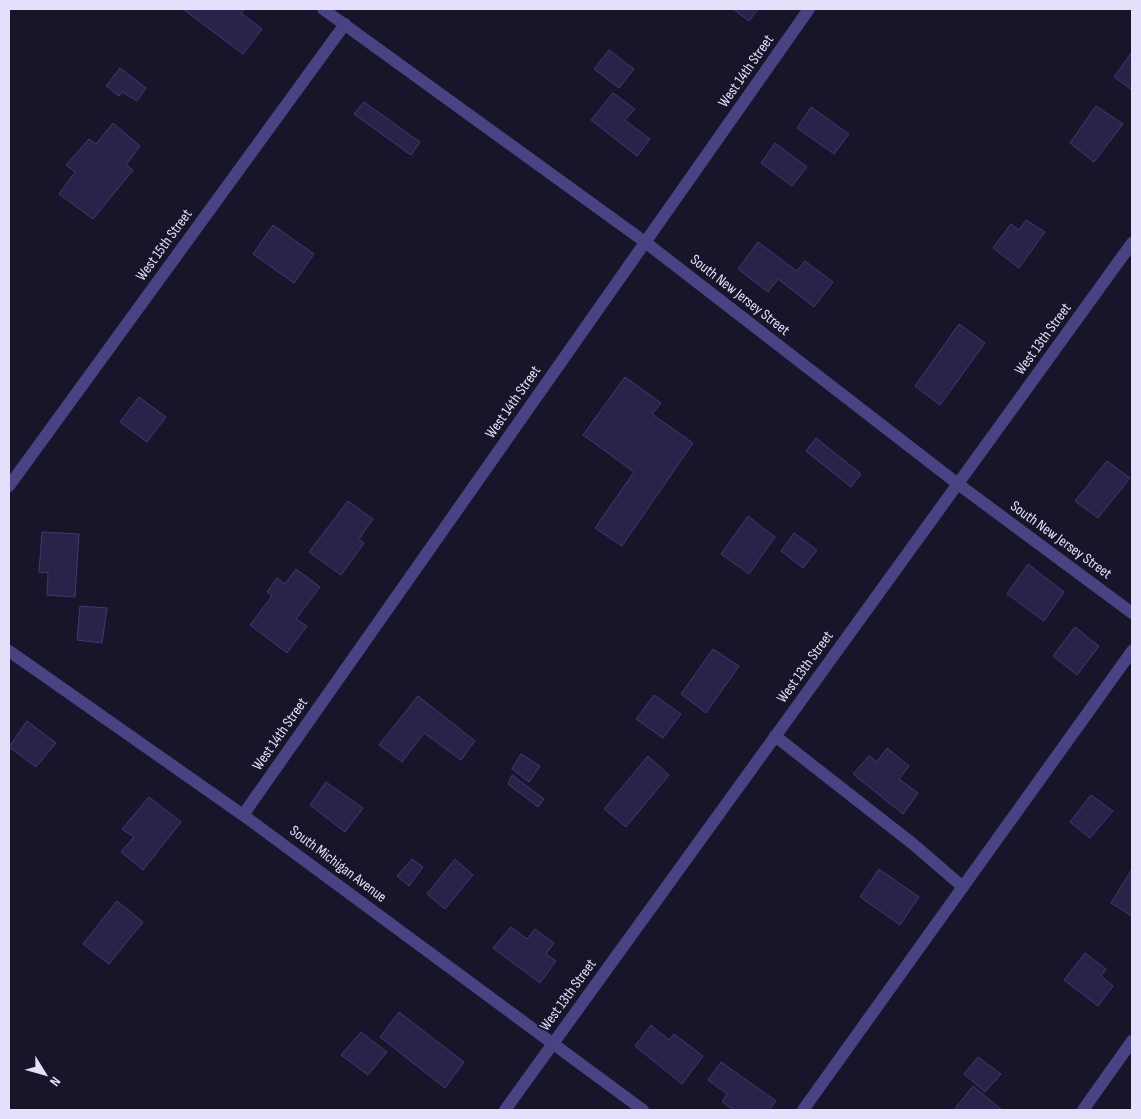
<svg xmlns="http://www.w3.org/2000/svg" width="1141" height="1119" font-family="'Sofia Sans Condensed',sans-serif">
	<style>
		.building { fill: #2b2249; stroke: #443773 }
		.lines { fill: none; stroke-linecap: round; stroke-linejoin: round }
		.minor { stroke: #484484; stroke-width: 12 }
		.labels { text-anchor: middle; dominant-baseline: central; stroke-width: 4; stroke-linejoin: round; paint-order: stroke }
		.street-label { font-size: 15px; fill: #e4e0fc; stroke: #18142a }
	</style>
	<rect width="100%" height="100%" fill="#18142a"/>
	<g class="building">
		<path d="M183,9h61l-3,4 21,16 -19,25z"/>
		<path d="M733,9h25l-9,12z"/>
		<path d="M609,50l25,19 -15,19 -25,-19z"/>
		<path d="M1132,52v38l-18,-13z"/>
		<path d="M120,68l26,20 -9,13 -15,-9 -3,4 -13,-10z"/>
		<path d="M613,93l22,16 -10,11 25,19 -13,17 -46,-36z"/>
		<path d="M364,102l56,40 -9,13 -57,-41z"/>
		<path d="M1096,106l27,18 -29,38 -24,-19z"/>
		<path d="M811,107l38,27 -15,20 -37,-26z"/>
		<path d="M113,123l27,23 -14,19 7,5 -40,49 -34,-25 16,-22 -9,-7 23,-26 7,5z"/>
		<path d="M775,143l32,24 -15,19 -31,-23z"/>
		<path d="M1026,220l19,12 -26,36 -26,-20 18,-24 8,6z"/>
		<path d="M273,225l41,29 -20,29 -41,-29z"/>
		<path d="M758,242l39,29 8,-10 28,21 -19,25 -36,-28 -10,13 -30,-23z"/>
		<path d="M959,324l26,19 -45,62 -25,-19z"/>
		<path d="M625,377l36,26 -9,11 41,29 -71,103 -27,-18 39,-56 -51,-37z"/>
		<path d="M139,397l27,20 -19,25 -27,-20z"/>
		<path d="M816,438l45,36 -10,13 -45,-36z"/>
		<path d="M1107,461l23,17 -32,40 -23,-17z"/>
		<path d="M348,501l25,18 -14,20 5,4 -23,32 -32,-23z"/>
		<path d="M748,516l27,21 -26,37 -28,-20z"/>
		<path d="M42,532l37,2 -4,63 -28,-2 1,-22 -9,-1z"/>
		<path d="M794,533l23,17 -14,18 -22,-17z"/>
		<path d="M1028,564l36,28 -20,29 -37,-27z"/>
		<path d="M296,569l24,18 -24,32 11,7 -20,27 -37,-28 22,-29 -5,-4 10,-14 8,6z"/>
		<path d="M80,606l27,2 -5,35 -25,-3z"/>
		<path d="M1075,627l24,19 -22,29 -24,-19z"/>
		<path d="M713,649l26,17 -33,47 -25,-19z"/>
		<path d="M654,695l27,19 -18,24 -27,-19z"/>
		<path d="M418,696l57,45 -14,19 -37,-27 -22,29 -23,-17z"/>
		<path d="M27,721l29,22 -20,24 -27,-20z"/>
		<path d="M887,748l22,18 -10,13 19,14 -15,21 -50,-40 16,-18 8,6z"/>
		<path d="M521,754l19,12 -11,16 -17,-13z"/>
		<path d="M648,756l21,19 -43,52 -22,-18z"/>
		<path d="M512,775l32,24 -6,8 -30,-23z"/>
		<path d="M326,782l37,26 -18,24 -35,-27z"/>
		<path d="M1091,795l22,16 -23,27 -20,-16z"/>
		<path d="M149,797l32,25 -38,48 -22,-18 13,-15 -12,-8z"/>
		<path d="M412,859l11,8 -14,19 -12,-10z"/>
		<path d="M455,859l18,16 -28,34 -18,-15z"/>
		<path d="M879,869l40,28 -19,28 -40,-28z"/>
		<path d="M1132,869v47l-21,-13z"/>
		<path d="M117,901l26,21 -34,42 -26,-20z"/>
		<path d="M511,927l16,12 8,-10 19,14 -8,11 10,7 -16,22 -47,-35z"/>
		<path d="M1085,953l21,16 -5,7 12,10 -15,20 -34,-26z"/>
		<path d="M399,1012l65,50 -19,26 -65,-51z"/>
		<path d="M651,1025l18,15 5,-6 29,22 -21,28 -47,-38z"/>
		<path d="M361,1032l26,20 -19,23 -27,-20z"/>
		<path d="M978,1057l23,17 -16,18 -21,-18z"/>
		<path d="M721,1062l55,39 -7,9h-35l-12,-8 5,-8 -19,-14z"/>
		<path d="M973,1086l29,24h-48z"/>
	</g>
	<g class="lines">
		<g class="minor">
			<path d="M323,9l322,233 313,242 174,129"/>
			<path d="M9,486l336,-462"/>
			<path d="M9,651l234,164 400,295"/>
			<path d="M775,736l138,108 50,43"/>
			<path d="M243,815l566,-806"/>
			<path d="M505,1110l627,-867"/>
			<path d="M803,1110l329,-459"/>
			<path d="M1083,1110l49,-69"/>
		</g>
	</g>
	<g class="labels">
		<g class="street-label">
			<text transform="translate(746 71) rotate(-55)">West 14th Street</text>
			<text transform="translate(164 245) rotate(-54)">West 15th Street</text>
			<text transform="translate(740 295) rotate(38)">South New Jersey Street</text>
			<text transform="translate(1043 339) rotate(-54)">West 13th Street</text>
			<text transform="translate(513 402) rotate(-55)">West 14th Street</text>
			<text transform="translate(1061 540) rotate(36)">South New Jersey Street</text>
			<text transform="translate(805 667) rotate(-54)">West 13th Street</text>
			<text transform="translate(280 734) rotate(-55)">West 14th Street</text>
			<text transform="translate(338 864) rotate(37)">South Michigan Avenue</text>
			<text transform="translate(568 995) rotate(-54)">West 13th Street</text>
		</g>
	</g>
	<rect width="1141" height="1119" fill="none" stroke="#e4e0fc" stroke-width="20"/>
	<g transform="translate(45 1074) rotate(127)" stroke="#18142a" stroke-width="4" paint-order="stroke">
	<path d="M0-4L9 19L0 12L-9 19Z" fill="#e4e0fc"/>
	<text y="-8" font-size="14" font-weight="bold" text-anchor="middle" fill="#e4e0fc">N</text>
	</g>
</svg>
